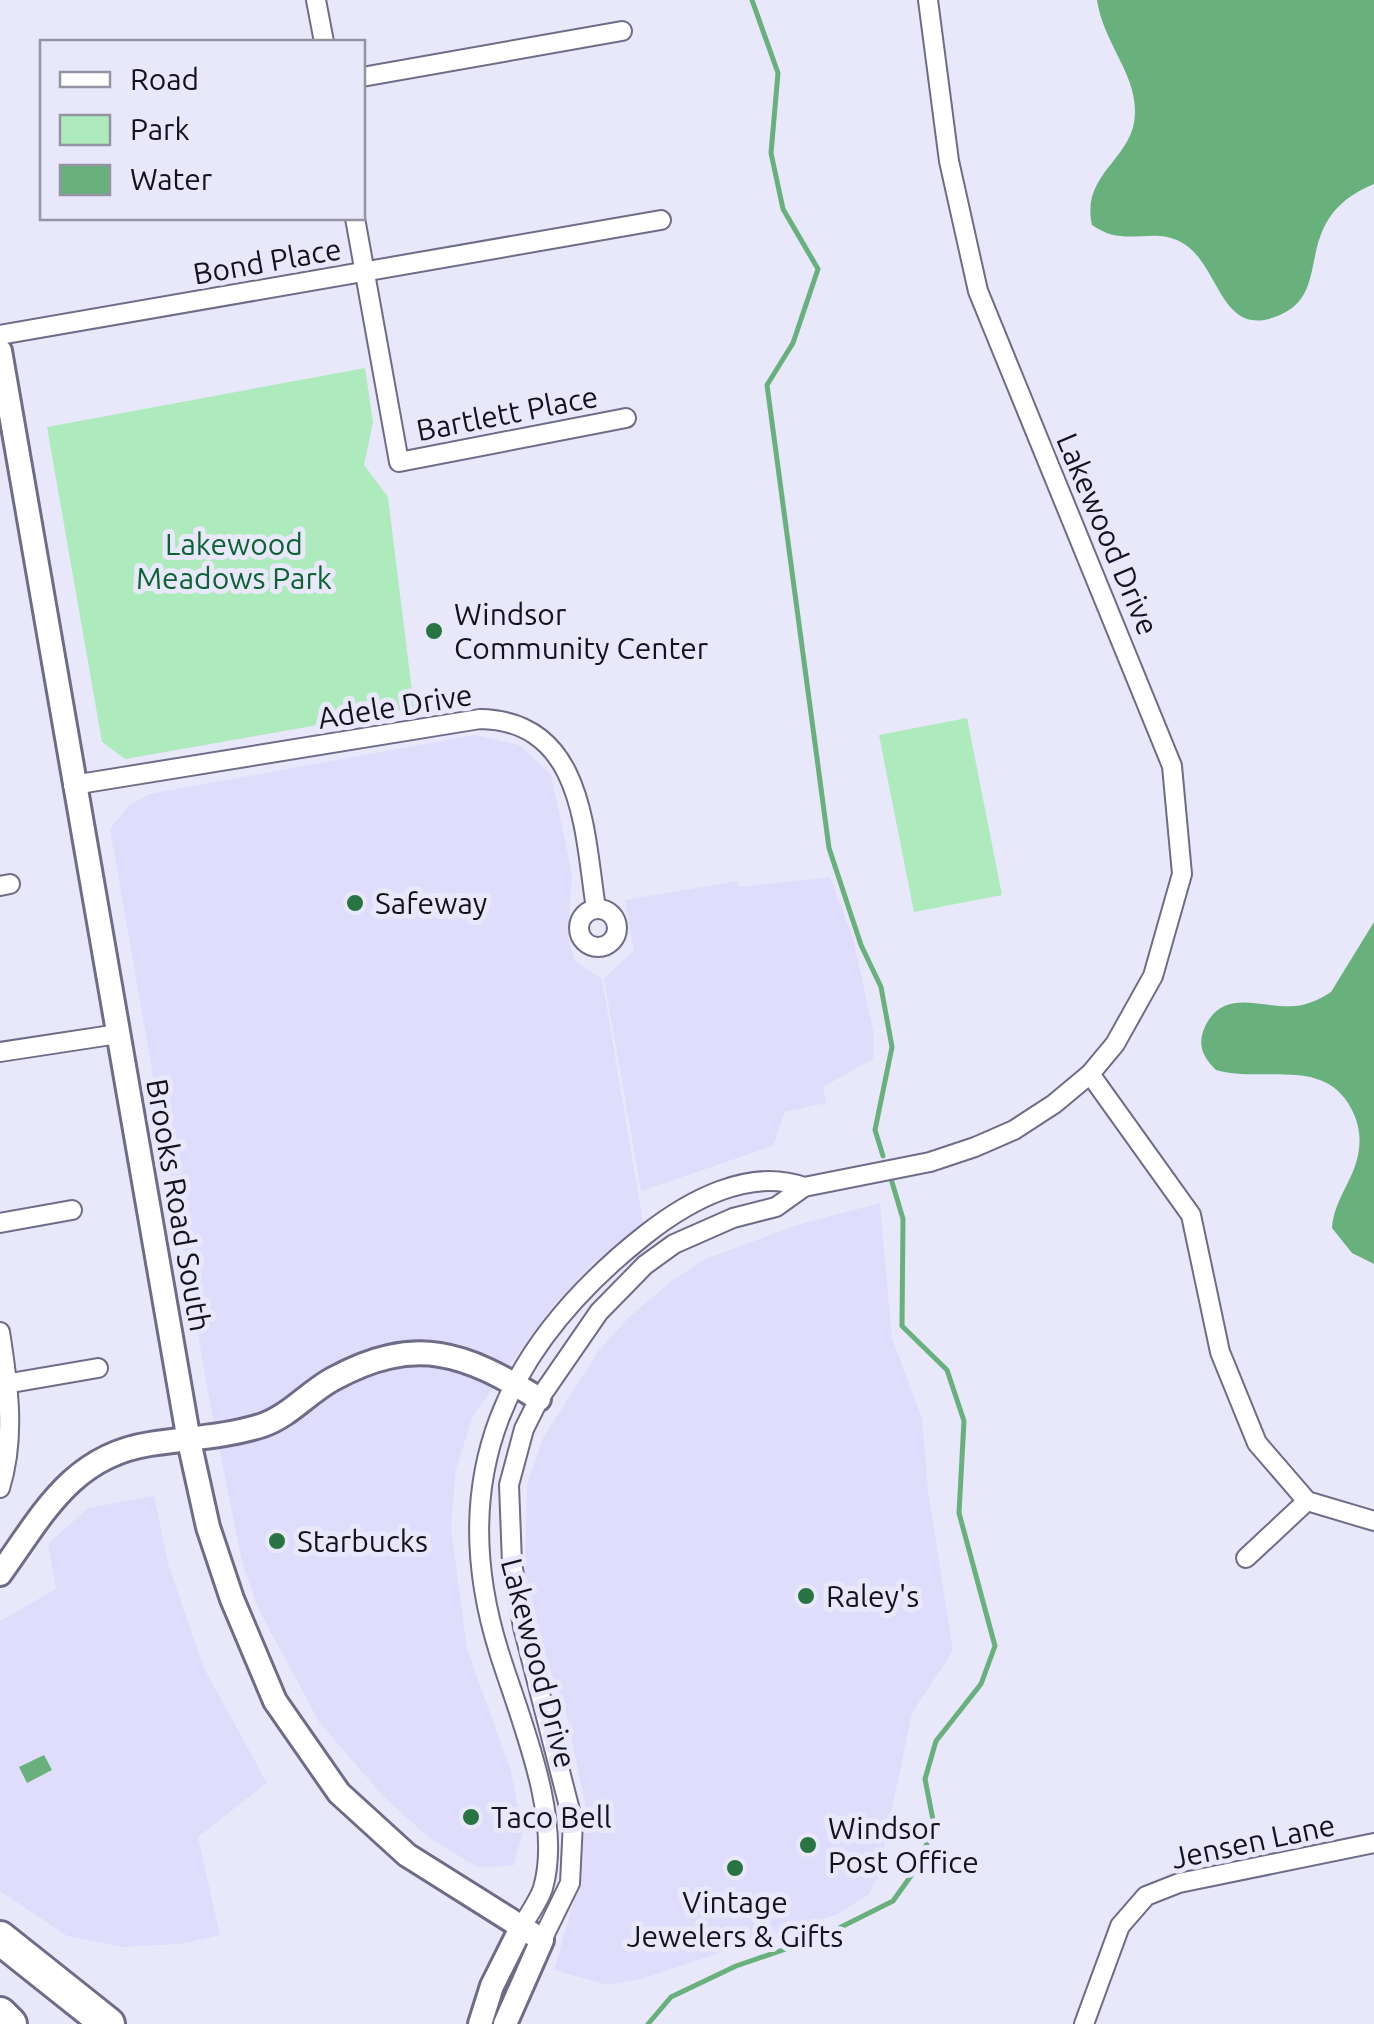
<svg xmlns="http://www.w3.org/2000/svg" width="1374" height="2024" font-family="Ubuntu,sans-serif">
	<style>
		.built { fill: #e0ddfc }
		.green { fill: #adeabc }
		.water { fill: #68b17d }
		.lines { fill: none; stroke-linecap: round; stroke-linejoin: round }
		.stream { stroke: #68b17d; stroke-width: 5 }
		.minor-casing { stroke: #6e6c87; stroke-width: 22 }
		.tertiary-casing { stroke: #6e6c87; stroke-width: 28 }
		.motorway-casing { stroke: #6e6c87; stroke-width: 38 }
		.minor { stroke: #fff; stroke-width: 18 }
		.tertiary { stroke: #fff; stroke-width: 22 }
		.motorway { stroke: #fff; stroke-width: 32 }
		.poi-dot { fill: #287443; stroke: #e9e8fb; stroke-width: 4 }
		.labels { text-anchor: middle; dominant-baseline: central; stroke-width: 10; stroke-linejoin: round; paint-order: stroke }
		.street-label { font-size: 30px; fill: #14131d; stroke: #e9e8fb }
		.park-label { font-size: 30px; fill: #0d6232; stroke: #e9e8fb }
		.poi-label { font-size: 30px; fill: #14131d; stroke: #e9e8fb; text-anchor: start }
	</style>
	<rect width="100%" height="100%" fill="#e9e8fb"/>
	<g class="built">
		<path d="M475,735l44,10 32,29 21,100 -4,64 7,23 27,18 42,249 -49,33 -44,47 -78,108 -17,53 -5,59 16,121 44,122 12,62 -10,33 -36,1 -49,-30 -45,-41 -64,-74 -62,-116 -15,-44 -34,-170 -98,-563 18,-23 21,-12z"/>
		<path d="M830,877l23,61 21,96 -1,25 -50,28 3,16 -41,9 -12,34 -132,45 -37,-213 30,-28 -9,-50 112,-19 2,6z"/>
		<path d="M880,1203l12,135 30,80 6,72 25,161 -41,62 -34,164 -9,17 -31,20 -197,65 -33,6 -54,-15 21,-74 12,-82 -21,-102 -24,-64 -17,-78 2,-86 16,-46 56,-88 31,-34 39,-33 34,-23 94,-35z"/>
		<path d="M154,1496l15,71 35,101 63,115 -69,54 22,98 -40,9 -58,3 -55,-11 -67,-45v-270l56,-32 -8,-45 40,-36z"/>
	</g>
	<g class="green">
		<path d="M365,368l8,54 -9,43 24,32 26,211 -289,51 -23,-17 -55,-315z"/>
		<path d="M967,718l35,177 -88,17 -35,-177z"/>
	</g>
	<g class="water">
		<path d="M1097,0h277v184c-85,35 -40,104 -90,129 -66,33 -62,-52 -105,-72 -29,-14 -55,7 -87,-16 -12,-53 44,-66 43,-114 0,-39 -32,-69 -38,-111z"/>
		<path d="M1374,922v342l-22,-11 -20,-25c2,-28 21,-47 26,-73 4,-20 0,-36 -10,-52 -28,-45 -89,-20 -132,-33 -12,-12 -19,-24 -12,-41 18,-43 57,-20 91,-23 12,-1 26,-7 36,-14z"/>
		<path d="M44,1755l8,15 -25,13 -8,-16z"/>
	</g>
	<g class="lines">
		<g class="stream">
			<path d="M752,0l26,73 -7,80 12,56 35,60 -25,74 -26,42 62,463 32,97 20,42 11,60 -17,83 8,26"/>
			<path d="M648,2024l23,-27 65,-31 85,-29 72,-36 25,-35 16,-41 -9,-46 11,-38 45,-57 14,-38 -36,-133 5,-92 -17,-51 -45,-44 1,-107 -11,-37"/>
		</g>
		<defs>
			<g id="minor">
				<path d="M316,0l8,42"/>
				<path d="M362,77l260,-46"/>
				<path d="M355,218l44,244 227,-44"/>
				<path d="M0,335l661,-115"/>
				<path d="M73,785l407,-66c104,2 104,112 116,190"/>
				<path d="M0,886l10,-2"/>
				<circle cx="598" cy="928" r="19"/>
				<path d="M0,1052l118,-18"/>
				<path d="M1090,1074l101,141 29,137 37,91 50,58 67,20"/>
				<path d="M0,1223l72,-13"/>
				<path d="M0,1332c8,51 16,105 0,156"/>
				<path d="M0,1385l98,-17"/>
				<path d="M1246,1558l61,-57"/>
				<path d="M521,1928c7,-13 18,-27 22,-40 20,-70 -23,-169 -44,-236 -55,-176 7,-307 146,-417 43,-34 104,-68 159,-48"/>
				<path d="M542,1940l28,-57 3,-61 -50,-195 -11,-64 -3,-78 15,-56 15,-30 60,-87 46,-47 29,-21 59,-26 43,-11 28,-20 126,-25 45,-15 39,-17 40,-26 36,-30 25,-30 38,-68 29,-102 -10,-108 -194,-475 -29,-130 -21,-161"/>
				<path d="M1084,2024l36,-98 26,-30 33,-13 195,-40"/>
			</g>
			<g id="tertiary">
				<path d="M0,351l189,1090 19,86 24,72 43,102 64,92 68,62 135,85 -37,84"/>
				<path d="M0,1574c42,-58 71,-118 150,-130 39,-6 76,-7 113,-19 26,-9 46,-33 70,-46 83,-45 132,-26 206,20"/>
				<path d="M480,2024l12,-38 29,-58"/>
			</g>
			<g id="motorway">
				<path d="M0,1938l108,86"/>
				<path d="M0,2014l10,10"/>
			</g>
		</defs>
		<use href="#minor" class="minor-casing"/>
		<use href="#tertiary" class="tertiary-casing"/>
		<use href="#motorway" class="motorway-casing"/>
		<use href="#minor" class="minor"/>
		<use href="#tertiary" class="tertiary"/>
		<use href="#motorway" class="motorway"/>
	</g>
	<g class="poi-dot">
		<circle cx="434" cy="631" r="10"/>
		<circle cx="355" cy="903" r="10"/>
		<circle cx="277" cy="1541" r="10"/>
		<circle cx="806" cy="1596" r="10"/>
		<circle cx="471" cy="1817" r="10"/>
		<circle cx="808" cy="1845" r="10"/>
		<circle cx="735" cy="1868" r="10"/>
	</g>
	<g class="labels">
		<g class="street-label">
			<text transform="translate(267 261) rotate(-10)">Bond Place</text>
			<text transform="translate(507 413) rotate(-11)">Bartlett Place</text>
			<text transform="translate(1108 534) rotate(67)">Lakewood Drive</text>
			<text transform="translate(395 706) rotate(-9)">Adele Drive</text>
			<text transform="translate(179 1205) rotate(80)">Brooks Road South</text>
			<text transform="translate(539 1663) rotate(75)">Lakewood Drive</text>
			<text transform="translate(1253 1841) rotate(-12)">Jensen Lane</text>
		</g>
		<g class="park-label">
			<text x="234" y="544">Lakewood<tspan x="234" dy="34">Meadows Park</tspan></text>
		</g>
		<g class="poi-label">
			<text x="454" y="614">Windsor<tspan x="454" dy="34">Community Center</tspan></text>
			<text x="375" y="903">Safeway</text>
			<text x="297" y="1541">Starbucks</text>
			<text x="826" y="1596">Raley's</text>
			<text x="491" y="1817">Taco Bell</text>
			<text x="828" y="1828">Windsor<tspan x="828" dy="34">Post Office</tspan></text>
			<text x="735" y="1902" text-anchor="middle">Vintage<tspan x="735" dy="34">Jewelers &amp; Gifts</tspan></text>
		</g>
	</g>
	<rect x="40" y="40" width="325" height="180" fill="#e9e8fb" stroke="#9493a2" stroke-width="2.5"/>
	<rect x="60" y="72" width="50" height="15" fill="#ffffff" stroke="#9493a2" stroke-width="2.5"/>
	<text x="130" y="90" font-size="30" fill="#14131d">Road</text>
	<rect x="60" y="115" width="50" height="30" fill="#adeabc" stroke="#9493a2" stroke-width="2.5"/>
	<text x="130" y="140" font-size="30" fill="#14131d">Park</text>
	<rect x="60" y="165" width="50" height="30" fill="#68b17d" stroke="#9493a2" stroke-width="2.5"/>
	<text x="130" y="190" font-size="30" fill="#14131d">Water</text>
</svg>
